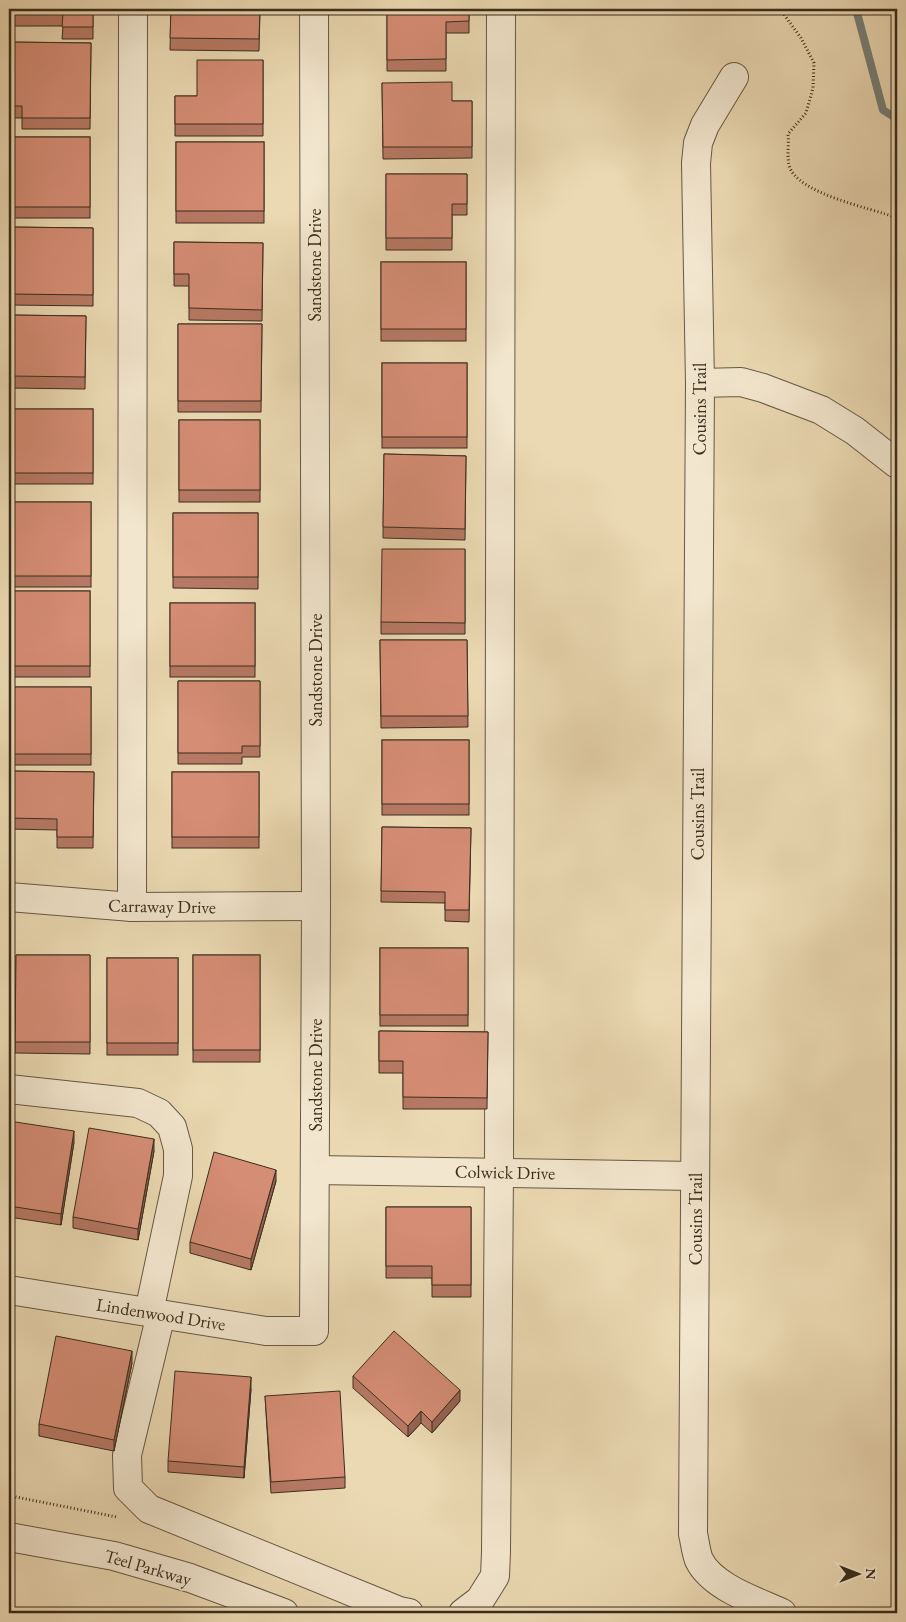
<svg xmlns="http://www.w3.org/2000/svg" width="906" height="1622" font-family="'EB Garamond',serif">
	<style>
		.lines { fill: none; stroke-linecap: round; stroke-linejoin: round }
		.stream { stroke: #76807a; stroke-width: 8 }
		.minor-casing { stroke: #665842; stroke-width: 30 }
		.path { stroke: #3a2d1d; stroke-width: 3; stroke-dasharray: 1 2.5; stroke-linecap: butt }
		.minor { stroke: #f2e6ce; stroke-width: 28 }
		.wall { fill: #b77965; stroke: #3a2d1d }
		.shaded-wall { fill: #956352; stroke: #3a2d1d }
		.building { fill: #d58d75; stroke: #3a2d1d }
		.labels { text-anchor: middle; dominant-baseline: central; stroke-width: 4; stroke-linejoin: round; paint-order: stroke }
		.street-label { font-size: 18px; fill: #3a2d1d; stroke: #f2e6ce }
	</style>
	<rect width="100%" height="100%" fill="#ebd9b3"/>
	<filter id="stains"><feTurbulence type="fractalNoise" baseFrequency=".004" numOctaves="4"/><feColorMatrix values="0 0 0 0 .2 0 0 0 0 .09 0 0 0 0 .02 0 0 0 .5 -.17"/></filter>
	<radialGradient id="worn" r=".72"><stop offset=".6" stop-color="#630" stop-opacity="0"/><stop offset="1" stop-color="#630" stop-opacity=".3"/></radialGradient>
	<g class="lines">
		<path class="stream" d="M856,9l27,101 14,9"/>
		<defs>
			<g id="minor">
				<path d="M734,77l-29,48 -7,18 -2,20 4,220 -7,1151c2,8 3,19 6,26 13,27 57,41 83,53"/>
				<path d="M700,383l41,-1 22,6 58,22 34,21 42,33"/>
				<path d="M9,897l123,10 184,-1"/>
				<path d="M132,907l1,-898"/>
				<path d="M9,1089l129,14 21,10 13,14 6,22v27l-29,136"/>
				<path d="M315,1170l380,6"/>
				<path d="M9,1290l257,41h48l2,-425 -2,-897"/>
				<path d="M161,1314l-34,141 1,33 21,21 250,102 10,2"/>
				<path d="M9,1537l105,19 76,22 94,35"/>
				<path d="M463,1613l17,-13 15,-24 1,-24 3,-380 2,-1163"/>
			</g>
		</defs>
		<use href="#minor" class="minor-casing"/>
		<g class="path">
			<path d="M780,9l21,29 13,25 -1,25 -7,25 -18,21c1,9 -1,21 1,31 7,29 83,43 108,53"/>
			<path d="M9,1494l7,3 101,20"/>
		</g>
		<use href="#minor" class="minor"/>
	</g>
	<g class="wall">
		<path d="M9,9h84v30h-31l1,-13h-54z"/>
		<path d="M171,9h89l-1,42 -89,-1z"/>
		<path d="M387,9h82v24h-23v38h-59z"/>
		<path d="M9,42l82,1 -1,86h-68v-11h-13z"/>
		<path d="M263,60v76h-88v-40h22z"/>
		<path d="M382,83l70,18h20v57l-89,1z"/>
		<rect x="9" y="137" width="81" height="81"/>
		<rect x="176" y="142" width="88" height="81"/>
		<path d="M386,174h81v41h-15v35h-66z"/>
		<path d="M9,227l84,1v78l-84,-1z"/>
		<path d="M174,242l89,1 -1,78 -73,-1v-34h-15z"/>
		<rect x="381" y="262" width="85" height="79"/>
		<path d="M9,315l77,1 -1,73 -76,-1z"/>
		<path d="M178,324h84l-1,88h-83z"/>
		<rect x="382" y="363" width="85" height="85"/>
		<rect x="9" y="409" width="84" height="75"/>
		<rect x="179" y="420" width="81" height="82"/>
		<path d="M384,454l82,2 -1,84 -82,-2z"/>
		<rect x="9" y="502" width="82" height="85"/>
		<path d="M173,513h85v76l-85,-1z"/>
		<path d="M465,549v85h-84v-12z"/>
		<rect x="9" y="591" width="81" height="86"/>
		<rect x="170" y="603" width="85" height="74"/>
		<path d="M380,640h87l1,87 -87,1z"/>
		<path d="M178,681h82v76h-18v7h-64z"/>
		<rect x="9" y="687" width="82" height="78"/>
		<rect x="382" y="740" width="87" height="75"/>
		<path d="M9,771l85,1 -1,76h-36v-18l-48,-1z"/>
		<rect x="172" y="772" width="87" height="76"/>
		<path d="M382,827l89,1 -2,94 -24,-1v-18l-64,-1z"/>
		<rect x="380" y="948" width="88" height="78"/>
		<path d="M16,955h74v99l-75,-1z"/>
		<rect x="193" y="955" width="67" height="107"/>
		<rect x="107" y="958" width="71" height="97"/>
		<path d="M379,1031l109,1 -1,77h-84v-36h-24z"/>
		<path d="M9,1121l65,21 -13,83 -52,-8z"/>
		<path d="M154,1151l-16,89 -65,-12v-11z"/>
		<path d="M276,1181l-25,89 -61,-17v-11z"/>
		<path d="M386,1207h85v90h-39v-19h-46z"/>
		<path d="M132,1363l-18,88 -75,-15v-12z"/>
		<path d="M353,1376l107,25 -28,32 -11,-10 -13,14 -55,-49z"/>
		<path d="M251,1389l-7,89 -76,-6v-11z"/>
		<path d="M265,1396l80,81v11l-74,5z"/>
	</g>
	<g class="shaded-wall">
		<path d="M74,1131v11l-13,83v-11z"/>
		<path d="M154,1139v12l-16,89v-11z"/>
		<path d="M276,1170v11l-25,89v-11z"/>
		<path d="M132,1351v12l-18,88v-11z"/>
		<path d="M251,1377v12l-7,89v-11z"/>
		<path d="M460,1390v11l-28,32v-11z"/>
		<path d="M421,1411v12l-13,14v-11z"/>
	</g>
	<g class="building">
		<path d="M9,9h84v18h-31l1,-13h-54z"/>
		<path d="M171,9h89l-1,30 -89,-1z"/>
		<path d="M387,9h82v12l-23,1v37l-59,1z"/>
		<path d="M9,42l82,1 -1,75h-68v-12h-13z"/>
		<path d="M197,60h66v64h-88v-28h22z"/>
		<path d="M452,82v19h20v46h-89l-1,-64z"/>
		<rect x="9" y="137" width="81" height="70"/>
		<rect x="176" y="142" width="88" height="69"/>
		<path d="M386,174h81v30h-15v34h-66z"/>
		<path d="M9,227l84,1v67l-84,-1z"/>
		<path d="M174,242l89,1 -1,67 -73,-2v-34h-15z"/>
		<rect x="381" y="262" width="85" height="67"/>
		<path d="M9,315l77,1 -1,61 -76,-1z"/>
		<path d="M178,324h84l-1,77h-83z"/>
		<rect x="382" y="363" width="85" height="74"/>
		<rect x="9" y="409" width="84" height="64"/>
		<rect x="179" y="420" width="81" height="70"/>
		<path d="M384,454l82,2 -1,73 -82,-2z"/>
		<rect x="9" y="502" width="82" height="74"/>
		<rect x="173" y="513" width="85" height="64"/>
		<path d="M382,549h83v74l-84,-1z"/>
		<rect x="9" y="591" width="81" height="75"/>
		<rect x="170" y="603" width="85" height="63"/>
		<path d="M380,640h87l1,76h-87z"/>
		<path d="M178,681h82v65h-18v7h-64z"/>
		<rect x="9" y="687" width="82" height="67"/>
		<rect x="382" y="740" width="87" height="64"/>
		<path d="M9,771l85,1 -1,65h-36v-18l-48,-1z"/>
		<rect x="172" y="772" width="87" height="65"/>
		<path d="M382,827l89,1 -2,82h-24v-18l-64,-1z"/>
		<rect x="380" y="948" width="88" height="67"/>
		<path d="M16,955h74v87h-75z"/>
		<rect x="193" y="955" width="67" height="95"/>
		<rect x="107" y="958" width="71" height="85"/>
		<path d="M379,1031l109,1 -1,66 -84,-1v-36h-24z"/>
		<path d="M9,1121l65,10 -13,83 -52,-8z"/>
		<path d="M89,1128l65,11 -16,90 -65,-12z"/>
		<path d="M214,1152l62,18 -25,89 -61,-17z"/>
		<path d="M386,1207h85v78h-39v-19h-46z"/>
		<path d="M394,1331l66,59 -28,32 -11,-11 -13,15 -55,-50z"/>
		<path d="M56,1336l76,15 -18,89 -75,-16z"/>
		<path d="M175,1371l76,6 -7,90 -76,-6z"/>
		<path d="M340,1391l5,86 -74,5 -6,-86z"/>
	</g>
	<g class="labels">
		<g class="street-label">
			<text transform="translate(314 265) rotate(-90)">Sandstone Drive</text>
			<text transform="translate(699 409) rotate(-90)">Cousins Trail</text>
			<text transform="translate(315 670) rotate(-90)">Sandstone Drive</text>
			<text transform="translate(697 814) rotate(-90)">Cousins Trail</text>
			<text transform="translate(162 906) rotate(1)">Carraway Drive</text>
			<text transform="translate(315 1075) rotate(-90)">Sandstone Drive</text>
			<text transform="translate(505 1172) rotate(1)">Colwick Drive</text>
			<text transform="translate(695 1219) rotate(-90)">Cousins Trail</text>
			<text transform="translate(161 1314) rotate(9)">Lindenwood Drive</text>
			<text transform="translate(148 1567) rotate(16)">Teel Parkway</text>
		</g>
	</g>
	<rect width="906" height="1622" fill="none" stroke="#ebd9b3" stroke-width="30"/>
	<rect x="10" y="10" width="886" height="1602" fill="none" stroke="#3a2d1d" stroke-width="2.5"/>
	<rect x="15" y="15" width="876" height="1592" fill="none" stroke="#3a2d1d"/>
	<g transform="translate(858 1574) rotate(90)" stroke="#f2e6ce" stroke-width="4" paint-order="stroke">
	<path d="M0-4L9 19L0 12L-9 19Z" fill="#3a2d1d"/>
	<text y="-8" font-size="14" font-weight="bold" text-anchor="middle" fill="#3a2d1d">N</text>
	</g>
	<rect width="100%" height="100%" filter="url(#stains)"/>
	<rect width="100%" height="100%" fill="url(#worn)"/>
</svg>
